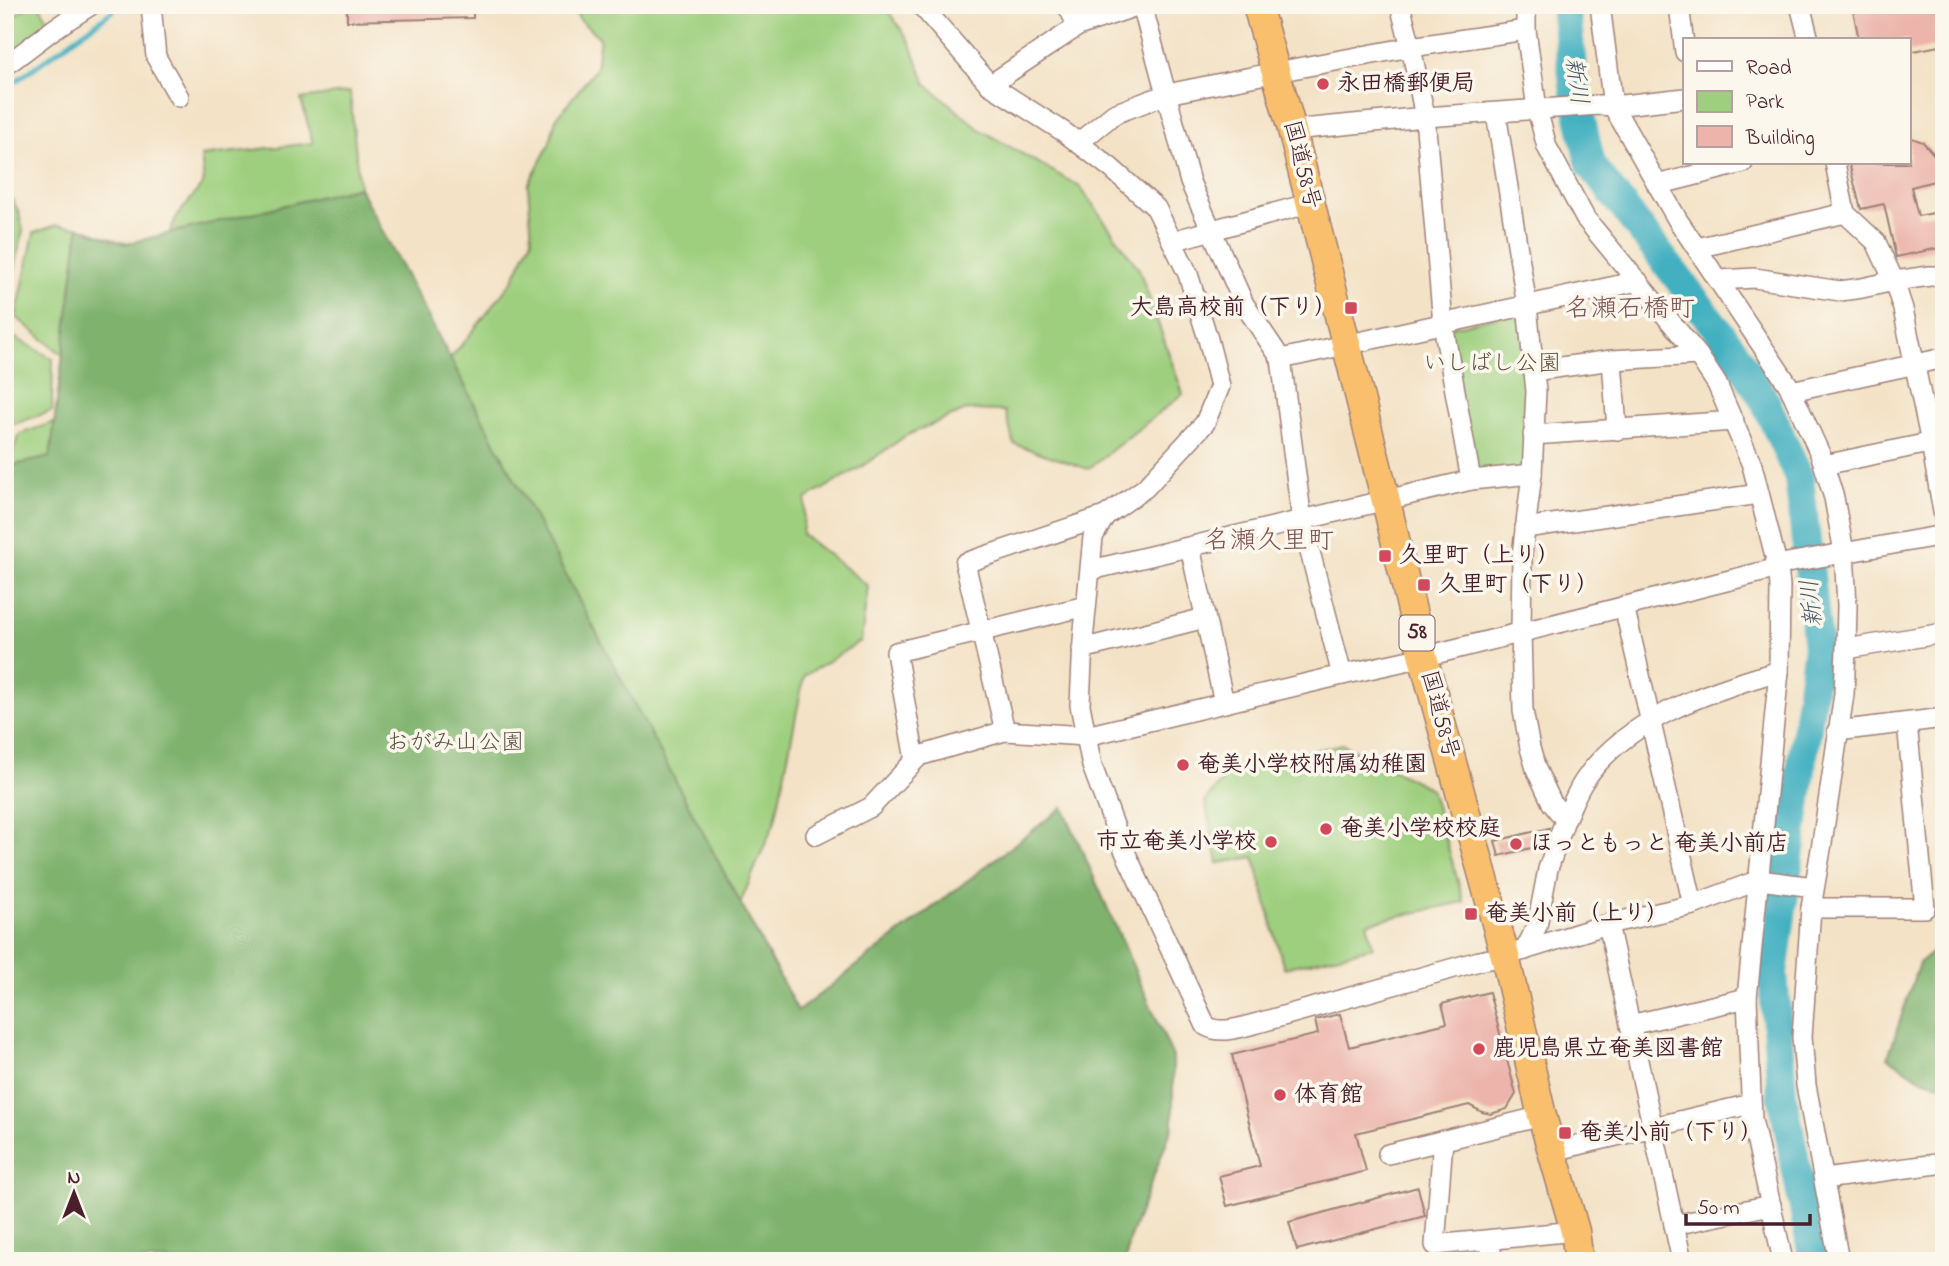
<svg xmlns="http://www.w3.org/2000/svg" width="1949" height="1266" font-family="'Indie Flower','Klee One',sans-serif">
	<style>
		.green { fill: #9ecf7e; stroke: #747754; stroke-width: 2 }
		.forest { fill: #7eb26d; stroke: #64684c; stroke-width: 2 }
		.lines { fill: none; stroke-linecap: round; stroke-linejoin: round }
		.stream { stroke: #43b0c1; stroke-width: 5 }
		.river { stroke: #43b0c1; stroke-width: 30 }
		.building { fill: #ecb4aa }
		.minor-casing { stroke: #9e8078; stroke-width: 22 }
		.highway-casing { stroke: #9e8078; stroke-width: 31 }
		.minor { stroke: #fff; stroke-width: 19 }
		.highway { stroke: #f9bf6c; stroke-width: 28 }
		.poi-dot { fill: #d1495b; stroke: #fbf7ec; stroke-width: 2.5 }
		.labels { text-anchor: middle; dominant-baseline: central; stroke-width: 7; stroke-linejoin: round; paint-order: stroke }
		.shield { fill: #fbf7ec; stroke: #7f6065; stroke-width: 2 }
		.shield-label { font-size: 21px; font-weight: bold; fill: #4a1f2b }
		.poi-label { font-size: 23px; font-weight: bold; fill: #4a1f2b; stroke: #fbf7ec; text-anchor: start }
		.street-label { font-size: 23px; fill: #4a1f2b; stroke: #fbf7ec }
		.park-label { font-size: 23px; fill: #635444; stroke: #fbf7ec }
		.water-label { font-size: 24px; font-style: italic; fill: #475967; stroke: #fbf7ec }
		.quarter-label { font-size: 26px; fill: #835357; stroke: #fbf7ec }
	</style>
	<rect width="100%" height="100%" fill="#fbf7ec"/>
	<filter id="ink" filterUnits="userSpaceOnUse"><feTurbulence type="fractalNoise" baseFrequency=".0143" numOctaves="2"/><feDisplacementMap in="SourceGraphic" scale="14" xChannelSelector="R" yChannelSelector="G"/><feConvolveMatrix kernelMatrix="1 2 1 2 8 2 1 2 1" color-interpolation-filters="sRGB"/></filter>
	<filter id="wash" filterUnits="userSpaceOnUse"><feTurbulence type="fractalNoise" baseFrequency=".00686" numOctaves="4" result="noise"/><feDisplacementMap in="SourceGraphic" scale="28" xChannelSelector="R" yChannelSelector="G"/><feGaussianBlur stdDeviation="1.57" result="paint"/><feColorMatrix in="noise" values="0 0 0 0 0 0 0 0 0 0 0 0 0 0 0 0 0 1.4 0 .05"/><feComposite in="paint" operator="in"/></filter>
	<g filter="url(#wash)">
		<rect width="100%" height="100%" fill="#f3e2c6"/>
		<g class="green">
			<path d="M30,5h9l15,24 -49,37v-44z"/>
			<path d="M571,5h313l26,37 16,42 53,45 101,58 59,82 44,125 -95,75 -74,-25 -9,-33 -39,-1 -59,25 -46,32 -55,32 -4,35 66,52 -7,55 -57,35 -29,145 -41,97 -729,-425v-24l15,-35 38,-13 5,-66 -47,-38 18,-84 22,-8 23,2 19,10 64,14 14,-33 28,-36 -3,-26 112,-13 -12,-44 49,-7 9,95 15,59 59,132 32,-37 48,-61 19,-41 -4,-54 21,-40 7,-26 40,-51 4,-30 -20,-18z"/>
			<path d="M5,187l14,25 4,18 -18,88z"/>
			<path d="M1526,310l5,159 -58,6 -26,-147z"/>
			<path d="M5,332l48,27 -1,52 -47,16z"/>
			<path d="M1342,744l89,45 33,113 -97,21 6,24 -89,21 -30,-111 -36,6 -13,-62 27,-32z"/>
		</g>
		<g class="forest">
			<path d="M359,187l439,824 265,-204 110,250v68l-45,118 -2,18h-1121v-794l45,-10 29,-230 46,17z"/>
			<path d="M1944,943v143l-25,-8 -31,-21 31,-94z"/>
		</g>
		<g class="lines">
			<path class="stream" d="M5,89l116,-84"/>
			<path class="river" d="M1565,5l10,88 16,72 143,186 31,50 34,77 19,169 -45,326 9,121 32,167"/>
		</g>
		<g id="blocks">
			<g class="building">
				<path d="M347,5h126v13l-126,3z"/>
				<path d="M1852,5h92v40l-35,7v-12h-50z"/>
				<path d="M1909,137l14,5 21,24v11h-6v3l-27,7 7,29 26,-5v36l-48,10 -12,-53 -23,5 -12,-46h60z"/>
				<path d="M1549,828l-6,17 -44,11 -4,-15z"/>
				<path d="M1489,992l27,102 -9,15 -16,5 -9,-2 -13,-7 -113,28 10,38 -139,35 -8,-30 41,-10 -28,-111 86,-21 -3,-14 25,-6 9,33 98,-24 -5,-19z"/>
				<path d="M1418,1187l7,29 -128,34 -8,-28z"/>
			</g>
		</g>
	</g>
	<g filter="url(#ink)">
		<use href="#blocks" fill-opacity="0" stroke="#9e8078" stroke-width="2"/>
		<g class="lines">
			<defs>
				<g id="minor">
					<path d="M151,5l5,52 23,40"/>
					<path d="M921,5l69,80 74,47 47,36 45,40 32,66 20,65 12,47 -15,37 -60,65 -40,28 -12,21 -10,104 -3,64 12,61 28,75 86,185c16,9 35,1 52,-3l221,-62 26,-5 103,-32 85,-19 66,-25 55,7"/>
					<path d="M1067,5l11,21"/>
					<path d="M1142,5l48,177 54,122 37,55 21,162 40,154"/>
					<path d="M1526,5v25l11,79 10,38 38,71 113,137 19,29 35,81 26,103 2,18 -1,85 -32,327 5,121 31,142"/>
					<path d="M1600,5l13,101 64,113 112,167 32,70 13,42 10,54 3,53 -1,44 -2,45 -22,149 -11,65 -9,129 4,48 33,176"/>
					<path d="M1679,5l6,47"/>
					<path d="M1800,5l9,35"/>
					<path d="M5,66l49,-37 37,-24"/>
					<path d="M990,85l88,-59 61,-21"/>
					<path d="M1496,113l31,193 9,85 -4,83 -10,81 -1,76 2,80 7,37 6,21 16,34 13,17 -17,49 -11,57 -12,24"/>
					<path d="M1292,130l133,-13 174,-12 14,1 72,-8"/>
					<path d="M1078,143l36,-29 53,-20 109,-22 135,-25 115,-17"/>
					<path d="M1835,163l10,50 31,29 18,39 9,28 28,134 13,74"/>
					<path d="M1657,185l86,-22"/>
					<path d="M1172,241l139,-38"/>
					<path d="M1697,248l148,-35"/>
					<path d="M1719,280l36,-2 85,13 22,-3 32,-7 36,-5h14"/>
					<path d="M1281,359l357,-78"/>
					<path d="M1612,360l5,70"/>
					<path d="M1533,371l79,-11 86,-5"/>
					<path d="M1791,391l153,-33"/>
					<path d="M1533,435l201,-14"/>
					<path d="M1824,465l119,-25"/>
					<path d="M1471,480l61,-6"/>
					<path d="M1525,528l234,-34"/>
					<path d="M1190,547l34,156"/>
					<path d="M1091,570l380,-90 -28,-156 -18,-207 -14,-70 -11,-42"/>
					<path d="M1624,606l69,299"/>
					<path d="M1082,649l123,-31"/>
					<path d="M1846,649l98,-16"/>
					<path d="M1005,731l-40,-168 140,-47"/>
					<path d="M1837,731l107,-13"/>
					<path d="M915,760l-19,-108 190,-46"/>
					<path d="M1565,820c6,-13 11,-27 19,-39 42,-63 126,-90 195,-110"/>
					<path d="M816,835l55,-28 48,-51 86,-25 81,5 256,-61 81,-18 355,-89 9,-5 157,-28"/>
					<path d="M1811,908h114l-18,-185"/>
					<path d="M1608,924l74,337"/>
					<path d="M1630,1025l117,-27"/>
					<path d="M1443,1140l-8,105 140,-14"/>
					<path d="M1553,1151l198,-47"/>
					<path d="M1388,1154l154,-38"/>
					<path d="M1824,1179l120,-16"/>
					<path d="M1674,1225l97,-20"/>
					<path d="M1490,1240l2,21"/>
				</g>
				<path id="highway" d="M1257,5l35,125 94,371 37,156 82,299 37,160 33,115 4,30"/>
			</defs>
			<use href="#minor" class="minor-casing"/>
			<use href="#highway" class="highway-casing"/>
			<use href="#minor" class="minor"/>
			<use href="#highway" class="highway"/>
		</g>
	</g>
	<g class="poi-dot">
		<circle cx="1323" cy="84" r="7"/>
		<rect x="1344" y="301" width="14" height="14" rx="3.5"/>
		<rect x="1378" y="549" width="14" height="14" rx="3.5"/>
		<rect x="1417" y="578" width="14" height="14" rx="3.5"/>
		<circle cx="1183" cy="765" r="7"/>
		<circle cx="1326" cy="829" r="7"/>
		<circle cx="1271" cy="842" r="7"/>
		<circle cx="1516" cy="844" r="7"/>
		<rect x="1464" y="907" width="14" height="14" rx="3.5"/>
		<circle cx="1479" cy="1049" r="7"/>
		<circle cx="1280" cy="1095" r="7"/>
		<rect x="1558" y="1126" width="14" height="14" rx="3.5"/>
	</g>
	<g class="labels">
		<rect class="shield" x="1399.5" y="615.5" width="35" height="35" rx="5"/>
		<g class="shield-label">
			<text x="1417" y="633">58</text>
		</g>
		<g class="poi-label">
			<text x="1337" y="84">永田橋郵便局</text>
			<text x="1337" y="308" text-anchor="end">大島高校前（下り）</text>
			<text x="1399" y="556">久里町（上り）</text>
			<text x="1438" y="585">久里町（下り）</text>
			<text x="1197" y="765">奄美小学校附属幼稚園</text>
			<text x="1340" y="829">奄美小学校校庭</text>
			<text x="1257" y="842" text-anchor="end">市立奄美小学校</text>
			<text x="1530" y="844">ほっともっと 奄美小前店</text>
			<text x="1485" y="914">奄美小前（上り）</text>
			<text x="1493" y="1049">鹿児島県立奄美図書館</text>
			<text x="1294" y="1095">体育館</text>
			<text x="1579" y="1133">奄美小前（下り）</text>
		</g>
		<g class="street-label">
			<text transform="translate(1301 165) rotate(76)">国道58号</text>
			<text transform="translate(1439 715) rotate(75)">国道58号</text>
		</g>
		<g class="park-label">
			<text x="1492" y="364">いしばし公園</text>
			<text x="455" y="743">おがみ山公園</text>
		</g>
		<g class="water-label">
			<text transform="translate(1575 81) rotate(82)">新川</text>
			<text transform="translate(1813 603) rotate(-96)">新川</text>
		</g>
		<g class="quarter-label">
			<text x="1630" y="310">名瀬石橋町</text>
			<text x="1269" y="542">名瀬久里町</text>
		</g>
	</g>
	<rect width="1949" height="1266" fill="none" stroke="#fbf7ec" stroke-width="28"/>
	<rect x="1683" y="38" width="228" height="126" fill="#fbf7ec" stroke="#b4a19f" stroke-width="2"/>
	<rect x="1697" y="61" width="35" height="10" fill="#ffffff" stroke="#b4a19f" stroke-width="2"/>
	<text x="1746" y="74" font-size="21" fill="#4a1f2b">Road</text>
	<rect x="1697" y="91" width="35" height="21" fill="#9ecf7e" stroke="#b4a19f" stroke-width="2"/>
	<text x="1746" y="108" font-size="21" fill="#4a1f2b">Park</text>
	<rect x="1697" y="126" width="35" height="21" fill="#ecb4aa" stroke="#b4a19f" stroke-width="2"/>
	<text x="1746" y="144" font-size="21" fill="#4a1f2b">Building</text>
	<g transform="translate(74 1193)" stroke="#fbf7ec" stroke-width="5" paint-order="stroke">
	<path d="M0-5L12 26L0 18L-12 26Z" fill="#4a1f2b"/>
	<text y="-10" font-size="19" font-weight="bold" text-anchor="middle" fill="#4a1f2b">N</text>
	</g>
	<path d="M1686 1214v10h124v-10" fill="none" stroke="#4a1f2b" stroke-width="3.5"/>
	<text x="1697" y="1214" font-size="21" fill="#4a1f2b" stroke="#fbf7ec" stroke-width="5" paint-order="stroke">50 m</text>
</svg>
